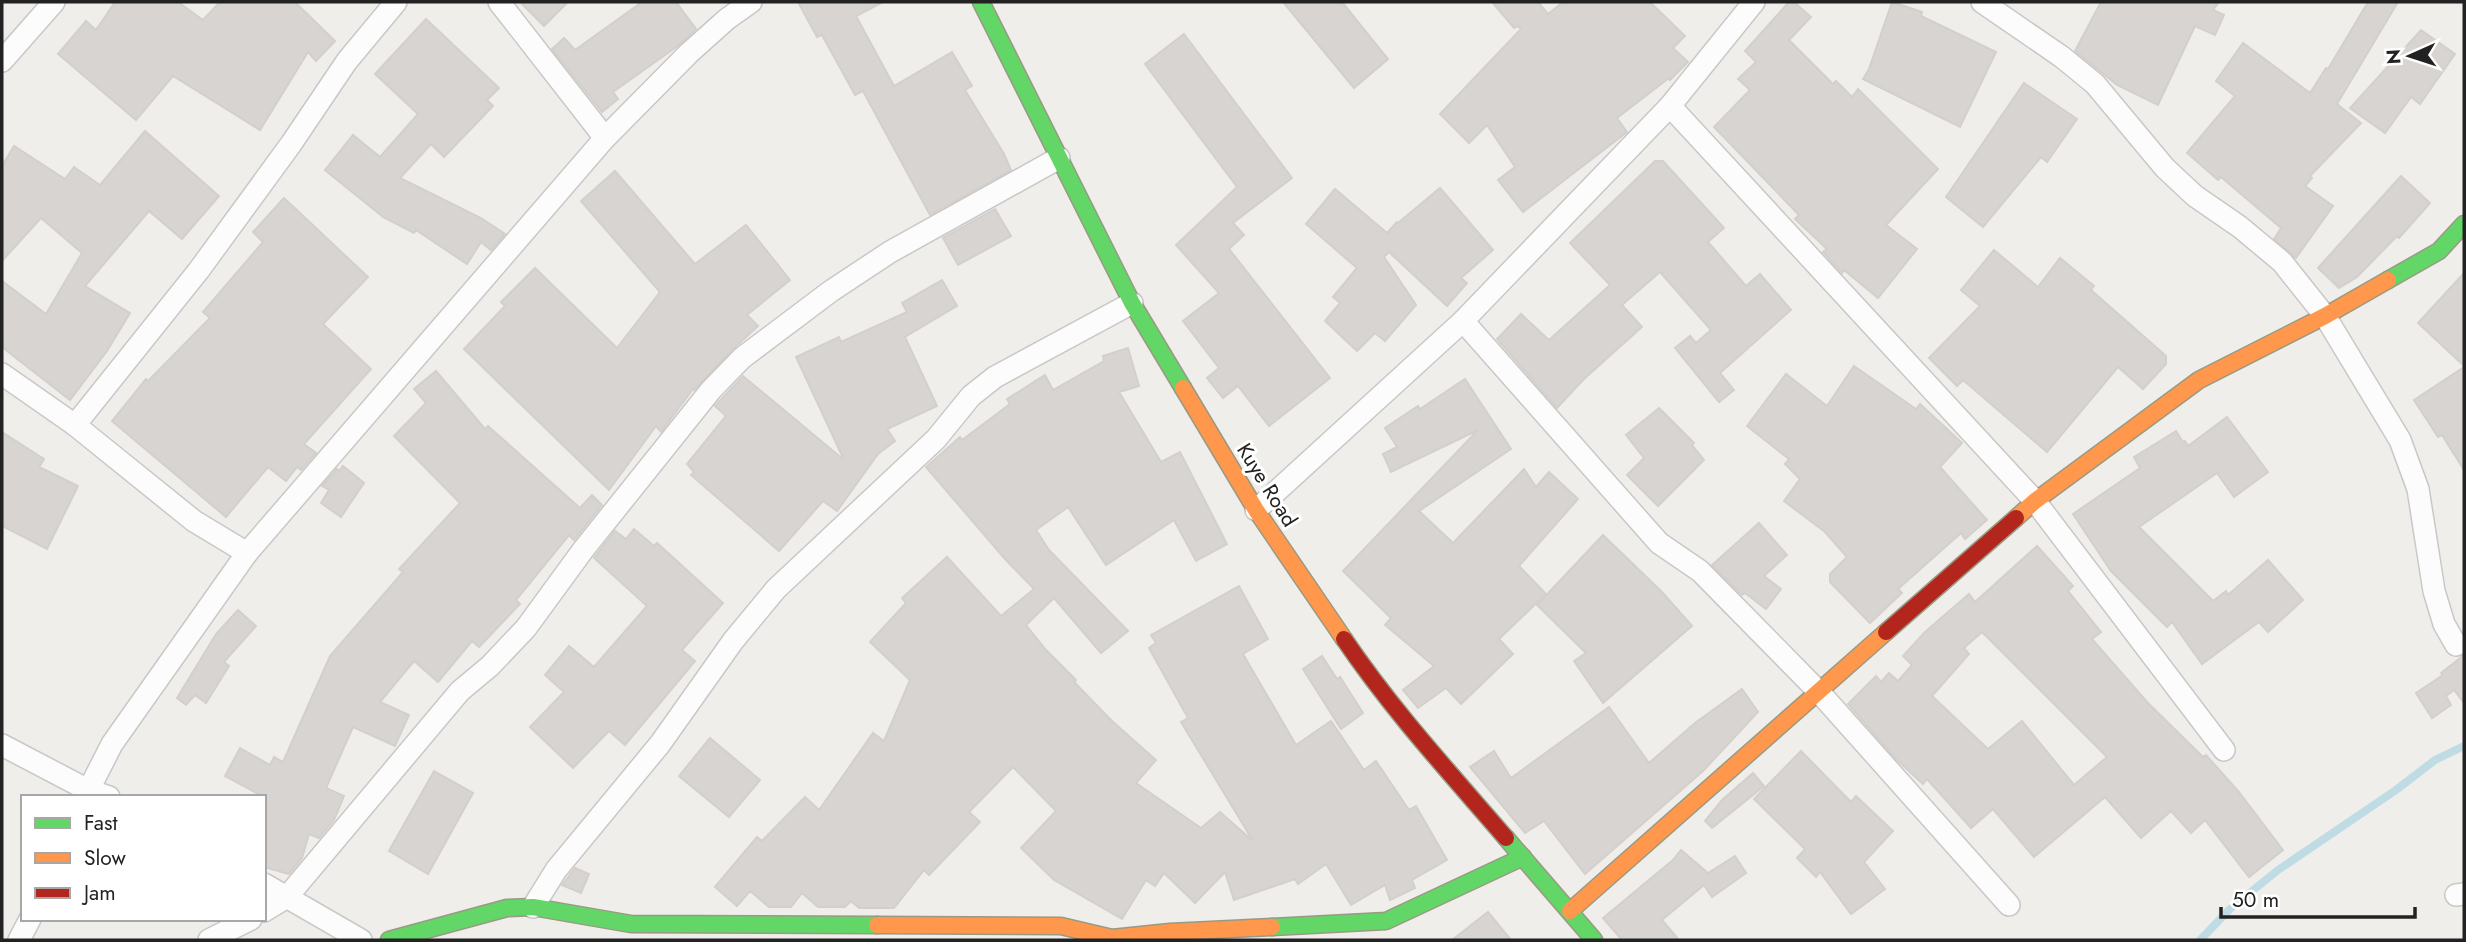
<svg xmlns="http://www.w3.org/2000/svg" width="2466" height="942" font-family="Jost,sans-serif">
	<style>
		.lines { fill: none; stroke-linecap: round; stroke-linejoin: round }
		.stream { stroke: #bfdbe3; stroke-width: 8 }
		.building { fill: #d7d4d2; stroke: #d3d0cc; stroke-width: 2; fill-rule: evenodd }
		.street-casing { stroke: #c9c8c7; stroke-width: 24 }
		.fast-casing { stroke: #999a82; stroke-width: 19 }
		.slow-casing { stroke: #999a82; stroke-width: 19 }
		.jam-casing { stroke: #999a82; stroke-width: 19 }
		.street { stroke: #fdfcfc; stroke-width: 21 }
		.fast { stroke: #63d668; stroke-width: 16 }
		.slow { stroke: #ff974d; stroke-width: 16 }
		.jam { stroke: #b3261e; stroke-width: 16 }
		.labels { text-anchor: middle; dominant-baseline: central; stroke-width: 6; stroke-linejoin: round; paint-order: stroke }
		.street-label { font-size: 21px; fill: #222; stroke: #fff }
	</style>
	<rect width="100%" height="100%" fill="#f0eeeb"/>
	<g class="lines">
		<path class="stream" d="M2200,940l30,-31 48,-39 118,-80 39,-30 29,-14"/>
	</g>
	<g class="building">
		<path d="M115,2h63l25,18 17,-18h75l40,39 -19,20 -8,-9 -48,78 -87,-54 -37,44 -78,-66 28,-33 10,9z"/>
		<path d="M520,2h48l-24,24z"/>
		<path d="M642,2h34l20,27 -17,16 -66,47 5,7 -16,13 -50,-63 12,-11 11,12z"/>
		<path d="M798,2h85l-27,14 38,70 58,-34 20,34 -7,4 39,64 7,16 -81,45 -67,-124 -8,4 -33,-60 -5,2z"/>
		<path d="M1283,2h59l46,57 -34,29z"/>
		<path d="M1492,2h46l10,12 15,-12h87l35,34 -12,12 15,14 -18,18 -1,-2 -52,40 10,14 -104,80 -25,-32 17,-13 -28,-42 -18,18 -29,-29 81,-85 -3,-3 -4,2z"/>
		<path d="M1789,2h5l17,15 -22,23 44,44 3,-3 16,16 6,-8 80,80 -52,56 31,24 -39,49 -34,-28 -2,3 -19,-21 4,-3 -32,-30 4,-4 -85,-88 36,-37 -12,-11 18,-17 -11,-11z"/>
		<path d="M1892,2l30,10 -1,4 75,36 -36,75 -97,-48 6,-10z"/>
		<path d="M2101,2h118l-6,8 11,5 -9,20 -20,-9 -37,79 -41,-20 -42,-34z"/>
		<path d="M2368,2h30l-61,102 24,19 -51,53 2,2 -7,8 28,20 -37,52 -22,-19 7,-11 -60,-51 -3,3 -31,-27 48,-57 -19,-15 27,-38 67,50 16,-25 2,1z"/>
		<path d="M426,19l73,69 -12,12 6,6 -49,51 -13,-13 -31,34 81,40 24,16 -14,16 -10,-8 -14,22 -51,-34 -2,3 -31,-16 -58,-47 28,-35 27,22 38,-43 -43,-40z"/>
		<path d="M2421,30l34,24 -35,50 -9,-7 -26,36 -35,-25z"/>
		<path d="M1184,34l108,144 -59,45 11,12 -15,14 101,129 -61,48 -31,-40 -15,12 -16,-20 12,-10 -36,-47 36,-28 -43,-48 61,-58 -92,-123z"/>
		<path d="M2024,83l53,36 -30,43 -6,-5 -58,70 -37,-30z"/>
		<path d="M145,131l74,65 -37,43 -33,-28 -64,75 45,27 -23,38 -37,49 -68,-53v-66l44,33 36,-61 -41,-35 -39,43v-95l12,-20 51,33 9,-12 26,18z"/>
		<path d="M1655,161h8l61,67 -16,14 38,44 14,-12 31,36 -71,63 14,17 -15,12 -44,-54 15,-12 6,7 15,-13 -51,-58 -38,33 20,22 -58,52 -27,29 -60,-69 24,-25 28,26 61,-55 -40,-42z"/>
		<path d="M615,171l80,93 51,-39 44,55 -43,35 11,11 -25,23 -39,41 -1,-1 -32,43 -5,-6 -47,64 -145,-141 41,-43 -4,-4 34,-34 82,80 43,-56 -79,-91z"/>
		<path d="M2401,176l29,27 -31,35 -2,-2 -40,41 -18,11 -21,-20z"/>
		<path d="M1440,188l53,62 -32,28 6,5 -20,23 -58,-54 -5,5 32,48 -31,36 -10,-8 -18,18 -32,-30 15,-18 -7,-6 24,-29 -51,-44 29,-35 52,44 10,-11 1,1z"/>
		<path d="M284,198l84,79 -45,47 48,45 -67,75 12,9 -15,17 -4,-3 -11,14 -18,-14 -42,50 -114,-96 34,-42 2,2 62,-63 -7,-6 60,-70 -10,-10z"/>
		<path d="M995,209l16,27 -53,29 -15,-27z"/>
		<path d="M1994,250l44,37 22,-29 34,28 -3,4 75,66v8l-23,25 -25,-22 -71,85 -84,-72 -6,6 -28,-28 51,-52 -19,-16z"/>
		<path d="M2464,273v93l-46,-43z"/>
		<path d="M942,280l15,26 -52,31 32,69 -50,23 8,12 -17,13 -41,57 -14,-10 -44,50 -88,-76 3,-3 -7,-8 39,-48 -11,-10 28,-30 101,84 -48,-103 43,-20 2,5 66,-30 -5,-9z"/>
		<path d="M1128,348l11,38 -20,6 42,70 19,-10 47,92 -31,17 -22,-41 -68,45 -38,-58 -32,23 13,20 79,81 -27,22 -47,-55 -28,27 20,25 30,30 -2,2 38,39 44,39 -20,23 65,45 19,-16 33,29 -72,-119 7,-4 -39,-70 7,-5 -5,-8 88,-49 29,53 -25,15 53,91 35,-24 33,49 12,-9 33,49 7,-4 31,54 -35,20 3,8 -25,12 -5,-15 -34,20 -25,-41 -28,20 -3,-5 -61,21 -9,-28 -30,31 -31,-30 -9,13 -9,-6 -24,39 -68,-39 -33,-32 35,-37 -43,-44 -44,45 11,10 -51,53 -5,-5 -30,38h-35l-8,-7 -6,6h-27l-16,-14 -11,14h-22l-19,-16 -13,15 -22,-19 42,-50 5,4 43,-44 14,13 54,-77 11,8 26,-61 -40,-38 36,-39 -4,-5 45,-41 54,59 33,-27 -29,-30 -79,-92 34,-30 2,3 48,-36 -3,-5 38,-24 8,15 51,-29 -1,-5z"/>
		<path d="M1854,366l62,43 4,-5 42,39 -22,24 47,53 -22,19 -4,-6 -63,56 4,4 -32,30 -40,-41v-8l17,-17 -22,-25 -41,-31 16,-22 -15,-15 4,-5 -42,-33 39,-52 41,32z"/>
		<path d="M2464,367v103l-22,-35 -4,2 -24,-37z"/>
		<path d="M436,371l49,58 3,-3 92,82 12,-13 10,10 -28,35 -5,-5 -53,65 4,4 -41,43 -7,-6 -34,41 -24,-21 -34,41 29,13 -14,31 -42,-19 -27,61 18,8 -10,24 -15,18 -10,-4 -7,24 -13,16 -25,-7v-70l-39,-21 15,-28 30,17 4,-8 9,5 47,-106 73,-84 -4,-3 61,-66 -66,-67 32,-33 -12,-14z"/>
		<path d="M1465,379l46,70 -92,62 34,32 71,-74 12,18 13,-15 29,27 -59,67 27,28 -47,45 14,15 -52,50 -15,-16 -28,20 -15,-18 31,-24 -49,-41 6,-7 -48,-47 135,-141 -87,42 -8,-18 14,-7 -12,-19 33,-22 2,3z"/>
		<path d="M1659,408l35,35 -2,2 12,15 -46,46 -31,-31 17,-17 -18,-23z"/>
		<path d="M2227,417l41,55 -34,25 -17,-24 -78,54 74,74 13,-10 2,4 40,-35 35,40 -35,32 -9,-10 -57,42 -30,-42 -5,5 -56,-56 -38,-57 67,-46 -6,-11 42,-26 7,11 2,-1 3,5z"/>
		<path d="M2,432l42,27 -5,8 39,19 -31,63 -45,-23z"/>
		<path d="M343,466l21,17 -23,34 -20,-14 8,-13 -7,-4 15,-17 2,2z"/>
		<path d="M1759,523l28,32 -23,21 17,13 -15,20 -21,-16 -3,2 -30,-30z"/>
		<path d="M634,529l20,17 3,-3 66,60 -41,47 13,11 -70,84 -16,-14 -36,37 -43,-41 34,-35 -19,-17 24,-29 25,21 53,-61 -53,-48 21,-27 11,8z"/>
		<path d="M1603,535l59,57 30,34 -89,77 -29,-42 12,-8 -49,-48z"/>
		<path d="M2037,546l36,40 -5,5 33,41 -9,7 55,63 56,55 3,-2 32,36 45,59 -34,27 -44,-57 -14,13 -20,-22 -30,27 -36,-41 -71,60 -41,-48 -22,19 -44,-49 -4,5 -28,-26 -47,-54 28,-28 5,6 8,-9 9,8 14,-16 -9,-9 22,-24 44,-38 6,8zM1982,632l125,125 -33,28 -52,-64 -34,28 -56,-53 37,-42 -5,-6z"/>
		<path d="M238,610l18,16 -32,36 5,4 -23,37 -11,-8 -9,10 -9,-7 39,-64z"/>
		<path d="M2464,655v48l-10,-13 -8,6 5,9 -19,13 -16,-25 27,-18 -2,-2z"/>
		<path d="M1322,656l15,23 3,-2 23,36 -22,16 -38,-60z"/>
		<path d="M1742,689l16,23 -55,59 -118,103 -41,-53 -19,12 -55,-66 24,-16 17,27 98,-71 40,56 46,-40z"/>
		<path d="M710,738l50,42 -31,37 -50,-41z"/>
		<path d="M1801,751l50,51 5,-6 37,35 -29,31 21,27 -34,25 -31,-42 -4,5 -19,-19 8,-9 -51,-50z"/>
		<path d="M434,771l39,22 -45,81 -39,-23z"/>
		<path d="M1753,773l11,13 -52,42 -7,-7 17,-21z"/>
		<path d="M1681,850l27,23 27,-17 11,17 -34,24 -8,-12 -42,35 17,20h-57l-19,-22 70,-58z"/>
		<path d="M575,868l14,6 -8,19 -19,-8z"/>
		<path d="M1488,912l23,28h-59z"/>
	</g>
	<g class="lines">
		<defs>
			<g id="street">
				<path d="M499,2l106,136"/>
				<path d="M1982,2l80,55 33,27 70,84 30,28 45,31 42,35 43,54 75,124 18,49 16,102 10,33 12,21"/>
				<path d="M2,61l52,-59"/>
				<path d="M1670,106l365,395 189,249"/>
				<path d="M1463,321l196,222 41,28 120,122 189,212"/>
				<path d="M2,374l73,51 119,96 53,32"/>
				<path d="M75,425l124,-155 92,-126 56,-83 49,-59"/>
				<path d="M1256,510l207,-189 207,-215 84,-104"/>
				<path d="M2,745l86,45 21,7"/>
				<path d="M85,797l27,-53 135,-191 358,-415 84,-85 38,-34 24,-17"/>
				<path d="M264,884l97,56"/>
				<path d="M2456,895l8,-1"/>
				<path d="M533,907l23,-37 104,-126 73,-103 43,-52 160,-150 35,-43 24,-19 137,-74"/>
				<path d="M264,911l23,-14 173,-206 30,-25 36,-38 57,-78 128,-160 31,-32 89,-67 59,-39 169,-94"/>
				<path d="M19,940l11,-21"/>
				<path d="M209,940l42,-21"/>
			</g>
			<g id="fast">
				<path d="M981,2l151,301 51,85"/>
				<path d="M2388,280l51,-29 25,-27"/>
				<path d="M1506,838l88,102"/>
				<path d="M1272,927l114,-6 137,-64"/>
				<path d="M389,940l118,-32 26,-1 98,17 246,1"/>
			</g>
			<g id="slow">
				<path d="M1183,388l73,122 88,129"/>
				<path d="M2016,518l19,-17 164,-121 126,-64 63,-36"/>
				<path d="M1570,911l316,-279"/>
				<path d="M877,925l184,1 51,12 58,-6 102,-5"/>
			</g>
			<g id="jam">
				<path d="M1886,632l130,-114"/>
				<path d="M1344,639c48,71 106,134 162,199"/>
			</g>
		</defs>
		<use href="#street" class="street-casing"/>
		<use href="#fast" class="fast-casing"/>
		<use href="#slow" class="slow-casing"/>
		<use href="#jam" class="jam-casing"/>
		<use href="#street" class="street"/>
		<use href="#fast" class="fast"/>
		<use href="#slow" class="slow"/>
		<use href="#jam" class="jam"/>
	</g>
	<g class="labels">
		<g class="street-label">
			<text transform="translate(1267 485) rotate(58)">Kuye Road</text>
		</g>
	</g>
	<rect width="2466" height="942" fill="none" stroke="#222222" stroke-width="7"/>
	<rect x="21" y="795" width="245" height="126" fill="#ffffff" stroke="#a7a7a7" stroke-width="2"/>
	<rect x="35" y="818" width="35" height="10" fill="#63d668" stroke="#a7a7a7" stroke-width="2"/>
	<text x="84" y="830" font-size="21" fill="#222222">Fast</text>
	<rect x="35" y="853" width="35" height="10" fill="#ff974d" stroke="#a7a7a7" stroke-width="2"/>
	<text x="84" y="865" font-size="21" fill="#222222">Slow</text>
	<rect x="35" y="888" width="35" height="10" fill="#b3261e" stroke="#a7a7a7" stroke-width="2"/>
	<text x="84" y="900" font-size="21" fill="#222222">Jam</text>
	<g transform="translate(2410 56) rotate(267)" stroke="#ffffff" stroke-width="5" paint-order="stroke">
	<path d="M0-5L12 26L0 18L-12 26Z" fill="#222222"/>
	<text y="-10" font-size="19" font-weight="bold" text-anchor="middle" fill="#222222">N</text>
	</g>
	<path d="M2221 907v10h194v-10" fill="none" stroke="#222222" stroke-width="3.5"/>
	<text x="2232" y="907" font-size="21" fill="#222222" stroke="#ffffff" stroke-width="5" paint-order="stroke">50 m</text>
</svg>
